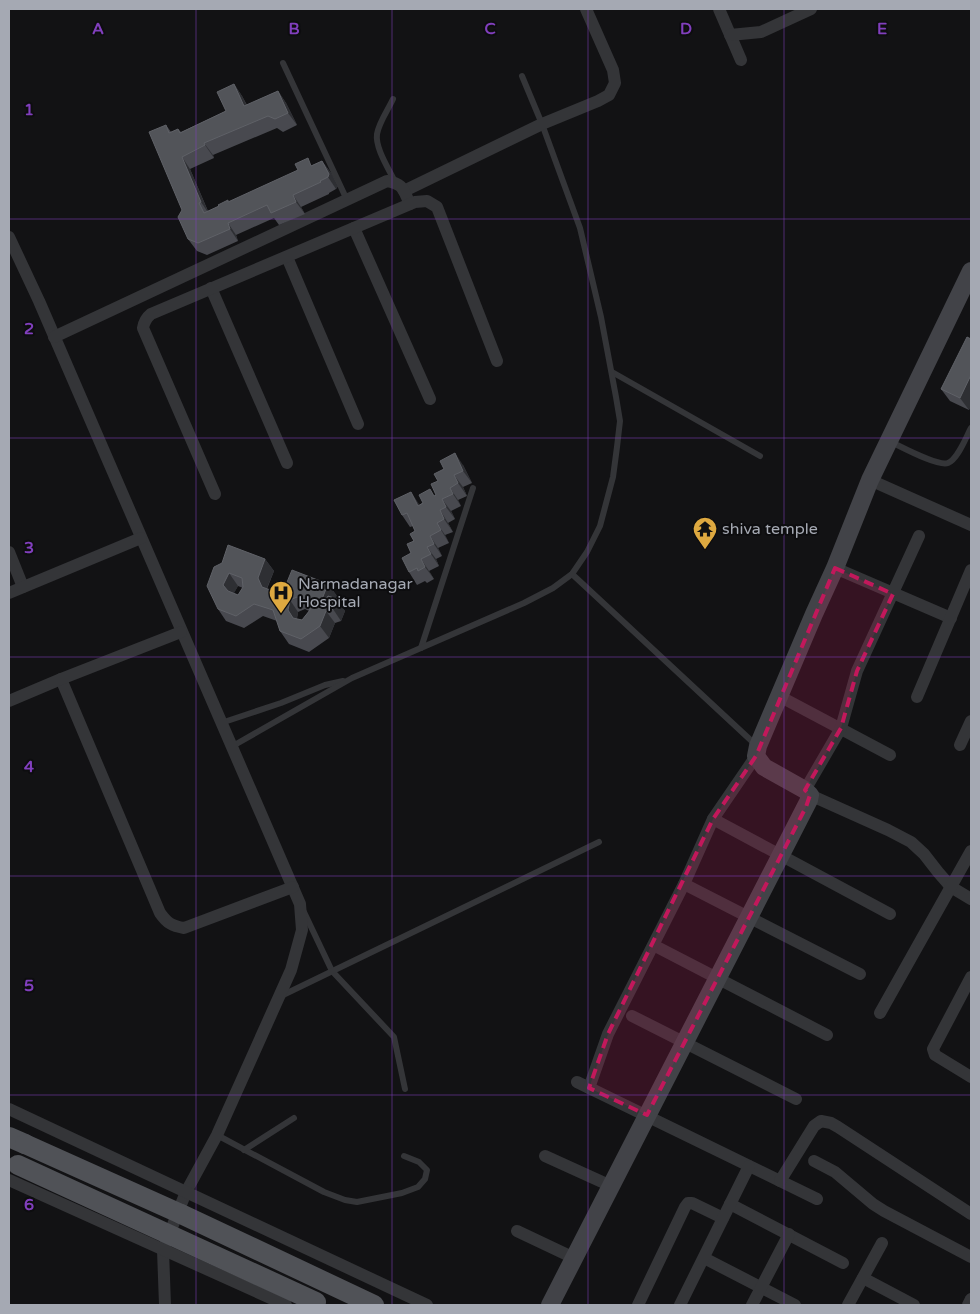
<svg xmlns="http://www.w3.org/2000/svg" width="980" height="1314" font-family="'Varela Round',sans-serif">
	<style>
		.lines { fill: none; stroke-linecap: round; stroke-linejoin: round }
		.lane { stroke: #343538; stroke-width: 6 }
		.street { stroke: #343538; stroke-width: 12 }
		.secondary { stroke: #424348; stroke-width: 18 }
		.primary { stroke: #505257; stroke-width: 20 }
		.primary-bridge { stroke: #505257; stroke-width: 20 }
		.wall { fill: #48494f; fill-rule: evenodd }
		.shaded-wall { fill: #2e2f33 }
		.building { fill: #525459; stroke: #5f6167; fill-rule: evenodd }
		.marked { fill: #c2185b; fill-opacity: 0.2; stroke: #c2185b; stroke-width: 4; stroke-dasharray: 10 6; stroke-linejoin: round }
		.grid { fill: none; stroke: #813fbd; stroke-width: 1; stroke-opacity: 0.55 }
		.labels { text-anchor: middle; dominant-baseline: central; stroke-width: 4; stroke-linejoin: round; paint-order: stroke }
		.poi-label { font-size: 16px; fill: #a5a9b3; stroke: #0d0d0f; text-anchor: start }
		.grid-label { font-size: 16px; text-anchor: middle; font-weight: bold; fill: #813fbd; stroke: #0d0d0f; stroke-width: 4; stroke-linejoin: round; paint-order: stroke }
	</style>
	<rect width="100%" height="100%" fill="#121214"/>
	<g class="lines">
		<g class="lane">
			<path d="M283,63l64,137"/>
			<path d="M393,99c-5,11 -14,23 -16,35 -2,14 12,35 18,48"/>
			<path d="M612,372l148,84"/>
			<path d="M889,441c11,5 49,26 59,22 10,-4 18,-26 23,-35"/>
			<path d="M572,574l185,172"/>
			<path d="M421,648l52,-160"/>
			<path d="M221,723l60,-20 44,-18 18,-4"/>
			<path d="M231,747l121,-69 172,-75 29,-15 19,-14 15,-22 13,-26 13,-49 4,-30 3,-26 -4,-24 -15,-80 -21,-89 -38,-104 -20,-48"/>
			<path d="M304,912l28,59 62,66 11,52"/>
			<path d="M281,996l318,-154"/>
			<path d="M217,1135l107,57 21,8 12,2 45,-9 16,-6 7,-8 2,-9 -8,-8 -15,-6"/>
			<path d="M244,1150l50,-32"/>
		</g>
		<g class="street">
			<path d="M719,9l22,51"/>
			<path d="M730,35l31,-3 50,-23"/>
			<path d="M404,191l138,-67 56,-23 11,-6 6,-12 -2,-13 -27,-61"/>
			<path d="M354,228l76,171"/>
			<path d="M9,237l30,64 261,603 2,26 -11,40 -74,165 -31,57 -23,58 2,55"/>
			<path d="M287,257l71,167"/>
			<path d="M211,288l76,175"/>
			<path d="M54,337l333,-156c17,3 16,9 23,23"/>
			<path d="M870,480l101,45"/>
			<path d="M215,494l-72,-166c1,-6 3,-10 8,-14l264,-112 12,-1 10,6 60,154"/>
			<path d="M9,552l14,35"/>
			<path d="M835,568l116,50"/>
			<path d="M9,593l132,-55"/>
			<path d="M61,679l99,234c7,10 12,13 24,15l109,-41"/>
			<path d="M779,696l111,59"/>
			<path d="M917,697l54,-127"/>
			<path d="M9,701l52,-22 120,-47"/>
			<path d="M960,745l11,-24"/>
			<path d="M805,790l36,-62 16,-57 62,-135"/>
			<path d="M810,795l78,35 23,12 13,12 14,18 13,15 20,12"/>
			<path d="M713,819l177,95"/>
			<path d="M684,884l176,90"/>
			<path d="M659,948l168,87"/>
			<path d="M971,977l-38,72 2,6 36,22"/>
			<path d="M880,1013l91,-162"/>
			<path d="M632,1016l164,83"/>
			<path d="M577,1082l240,117"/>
			<path d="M589,1088l19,-54 76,-150 29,-65 43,-63"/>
			<path d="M9,1109l418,196"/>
			<path d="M545,1156l66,30"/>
			<path d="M814,1161l21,11 38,32 11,7 87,46"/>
			<path d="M9,1180l277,125"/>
			<path d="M780,1181l34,-55 7,-5 10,2 7,4 133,87"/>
			<path d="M730,1204l113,59"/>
			<path d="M517,1231l57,27"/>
			<path d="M704,1258l91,47"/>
			<path d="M863,1278l51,27"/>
			<path d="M638,1305l47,-98 3,-4h4l31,15"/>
			<path d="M680,1305l69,-139"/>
			<path d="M752,1305l37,-71"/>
			<path d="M848,1305l34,-62"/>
			<path d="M968,1305l3,-6"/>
		</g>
		<path class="secondary" d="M550,1305l259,-505 1,-5 -5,-5 -41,-23 -8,-11 2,-10 56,-132 21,-46 35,-88 101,-209"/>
		<g class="primary">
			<path d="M9,1137l16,7"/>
			<path d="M181,1214l193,91"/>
		</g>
		<g class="primary-bridge">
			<path d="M25,1144l156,70"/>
			<path d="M18,1165l298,137"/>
		</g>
	</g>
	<g class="wall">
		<path d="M234,84l8,12 5,9 31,-14 8,12 11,22 -14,7 -6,-4 -64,27 1,3 -24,11 18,42 114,-50 9,12 7,13 -2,3 -7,4v1l-28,13 4,7 -26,11 -5,-7 -38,17 2,6 -31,14 -10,-4 -9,-12 -22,-114 5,7 7,-3 3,3 45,-21z"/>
		<path d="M971,339v66l-2,5 -19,-9 -9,-12z"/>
		<path d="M463,465l9,18 -9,4 4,9 -9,4 3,6 -10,5 4,8 -7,4 5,9 -8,3 4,8 -11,5 4,8 -6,3 3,7 -10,5 5,8 -7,4 -2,-2 -8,4 -8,-13 2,-19 4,-22 -2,-5 -3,1 -8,-12 34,-20 2,-14z"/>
		<path d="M265,559l9,12 -7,18 9,3 52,-8 9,12 -2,3 10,12 -4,10 -6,2 -6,15 -20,14 -20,-8 -9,-13 -3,-10 -14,-5 -19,12 -18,-7 -8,-12 -4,-42zM238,586l5,2 -5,7 -5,-1zM305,609l4,2 -7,9 -5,-1 1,-7z"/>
	</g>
	<g class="shaded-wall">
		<path d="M234,84l8,12 11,22 -9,-12z"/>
		<path d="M278,91l8,12 11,22 -9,-12z"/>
		<path d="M204,143l9,12 1,3 -9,-13z"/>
		<path d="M182,157l8,12 19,45 -8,-12z"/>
		<path d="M322,161l9,12 7,13 -2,3 -8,-12z"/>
		<path d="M293,195l8,12 4,7 -9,-12z"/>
		<path d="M228,223l8,12 2,6 -8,-12z"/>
		<path d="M971,375v30l-2,5 -9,-12z"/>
		<path d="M455,453l8,12 9,18 -9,-12z"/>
		<path d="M454,475l9,12 4,9 -9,-13z"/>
		<path d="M450,488l8,12 3,6 -8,-12z"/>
		<path d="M411,492l8,12 8,14 -9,-12z"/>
		<path d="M442,499l9,12 4,8 -9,-12z"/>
		<path d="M440,510l8,13 5,9 -9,-13z"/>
		<path d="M437,523l8,12 4,8 -8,-13z"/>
		<path d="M430,536l8,12 4,8 -8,-12z"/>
		<path d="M427,547l9,12 3,7 -8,-12z"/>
		<path d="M265,559l9,12 -8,19 -4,-3 -4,-9z"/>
		<path d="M421,559l8,12 5,8 -9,-12z"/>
		<path d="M229,573l9,13 -6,11 -9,-12z"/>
		<path d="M328,584l9,12 -6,13 -8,-6 -1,-4z"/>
		<path d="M337,599l8,12 -4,10 -8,-12z"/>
		<path d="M290,600l8,12 -2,10 -8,-12z"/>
		<path d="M326,611l9,12 -6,15 -9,-12z"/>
	</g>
	<g class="building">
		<path d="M234,84l10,22 34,-15 10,22 -13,6 -7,-3 -64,27 1,2 -23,12 19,45 -2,1 5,10 15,-7 -1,-1 10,-5v2l70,-32 -3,-6 13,-6 3,8 11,-5 7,13 -1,3 -8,4 1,1 -28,13 3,7 -25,11 -4,-8 -39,18 2,6 -32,14 -10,-4 -10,-22 4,-7 -33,-78 17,-7 3,8 9,-4 2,4 46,-22 -9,-19z"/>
		<path d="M967,337l4,2v36l-11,23 -19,-9z"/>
		<path d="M455,453l8,18 -9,4 4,8 -8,5 3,6 -11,5 4,8 -6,3 4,9 -7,4 4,7 -11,6 4,8 -7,3 4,7 -10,5 4,8 -7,4 -1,-3 -8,4 -7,-14 9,-5 -4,-9 7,-3 -4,-7 5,-3 -8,-18 -5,2 -8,-15 17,-8 7,14 5,-3 -4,-8 11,-6 4,7 2,-1 -5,-11 7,-3 -4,-7 10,-5 -4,-8z"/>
		<path d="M228,545l37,14 -7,19 4,9 14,5 9,-5 7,-17 36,14 -6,15 1,4 5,-7 9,3 -4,10 -7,2 -6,15 -19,13 -21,-8 -7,-21 -19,-6 -18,12 -18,-7 -11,-23 7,-19 8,-4zM229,573l13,5 1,9 -5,8 -10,-4 -5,-6zM297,597l11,4 2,9 -8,10 -9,-2 -5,-8 2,-10z"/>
	</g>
	<path class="marked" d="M835,568l58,26 -36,77 -16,57 -36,62 5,5 -4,12 -159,308 -58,-27 19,-54 105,-215 43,-63z"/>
	<path class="grid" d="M196,9v1296M392,9v1296M588,9v1296M784,9v1296M9,219h962M9,438h962M9,657h962M9,876h962M9,1095h962"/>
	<defs>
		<symbol id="temple-pin" viewBox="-11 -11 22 30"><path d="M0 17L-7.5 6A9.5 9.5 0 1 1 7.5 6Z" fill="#dea940" stroke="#0d0d0f"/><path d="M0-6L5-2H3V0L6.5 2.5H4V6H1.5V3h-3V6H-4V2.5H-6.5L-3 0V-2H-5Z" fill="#111"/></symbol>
		<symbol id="hospital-pin" viewBox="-11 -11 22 30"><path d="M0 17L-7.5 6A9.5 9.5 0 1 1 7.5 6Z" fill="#dea940" stroke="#0d0d0f"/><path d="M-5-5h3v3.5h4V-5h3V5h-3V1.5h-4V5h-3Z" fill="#111"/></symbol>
	</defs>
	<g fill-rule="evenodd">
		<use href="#temple-pin" x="691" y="515" width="28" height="38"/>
		<use href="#hospital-pin" x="267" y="579" width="28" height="38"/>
	</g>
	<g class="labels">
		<g class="poi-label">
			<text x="722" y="529">shiva temple</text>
			<text x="298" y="584">Narmadanagar<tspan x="298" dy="18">Hospital</tspan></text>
		</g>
	</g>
	<g class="grid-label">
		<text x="98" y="34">A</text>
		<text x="294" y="34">B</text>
		<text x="490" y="34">C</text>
		<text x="686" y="34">D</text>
		<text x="882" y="34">E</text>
		<text x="29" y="115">1</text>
		<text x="29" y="334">2</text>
		<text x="29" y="553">3</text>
		<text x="29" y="772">4</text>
		<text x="29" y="991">5</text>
		<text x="29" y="1210">6</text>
	</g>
	<rect width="980" height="1314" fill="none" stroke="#a5a9b3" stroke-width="20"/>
</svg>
